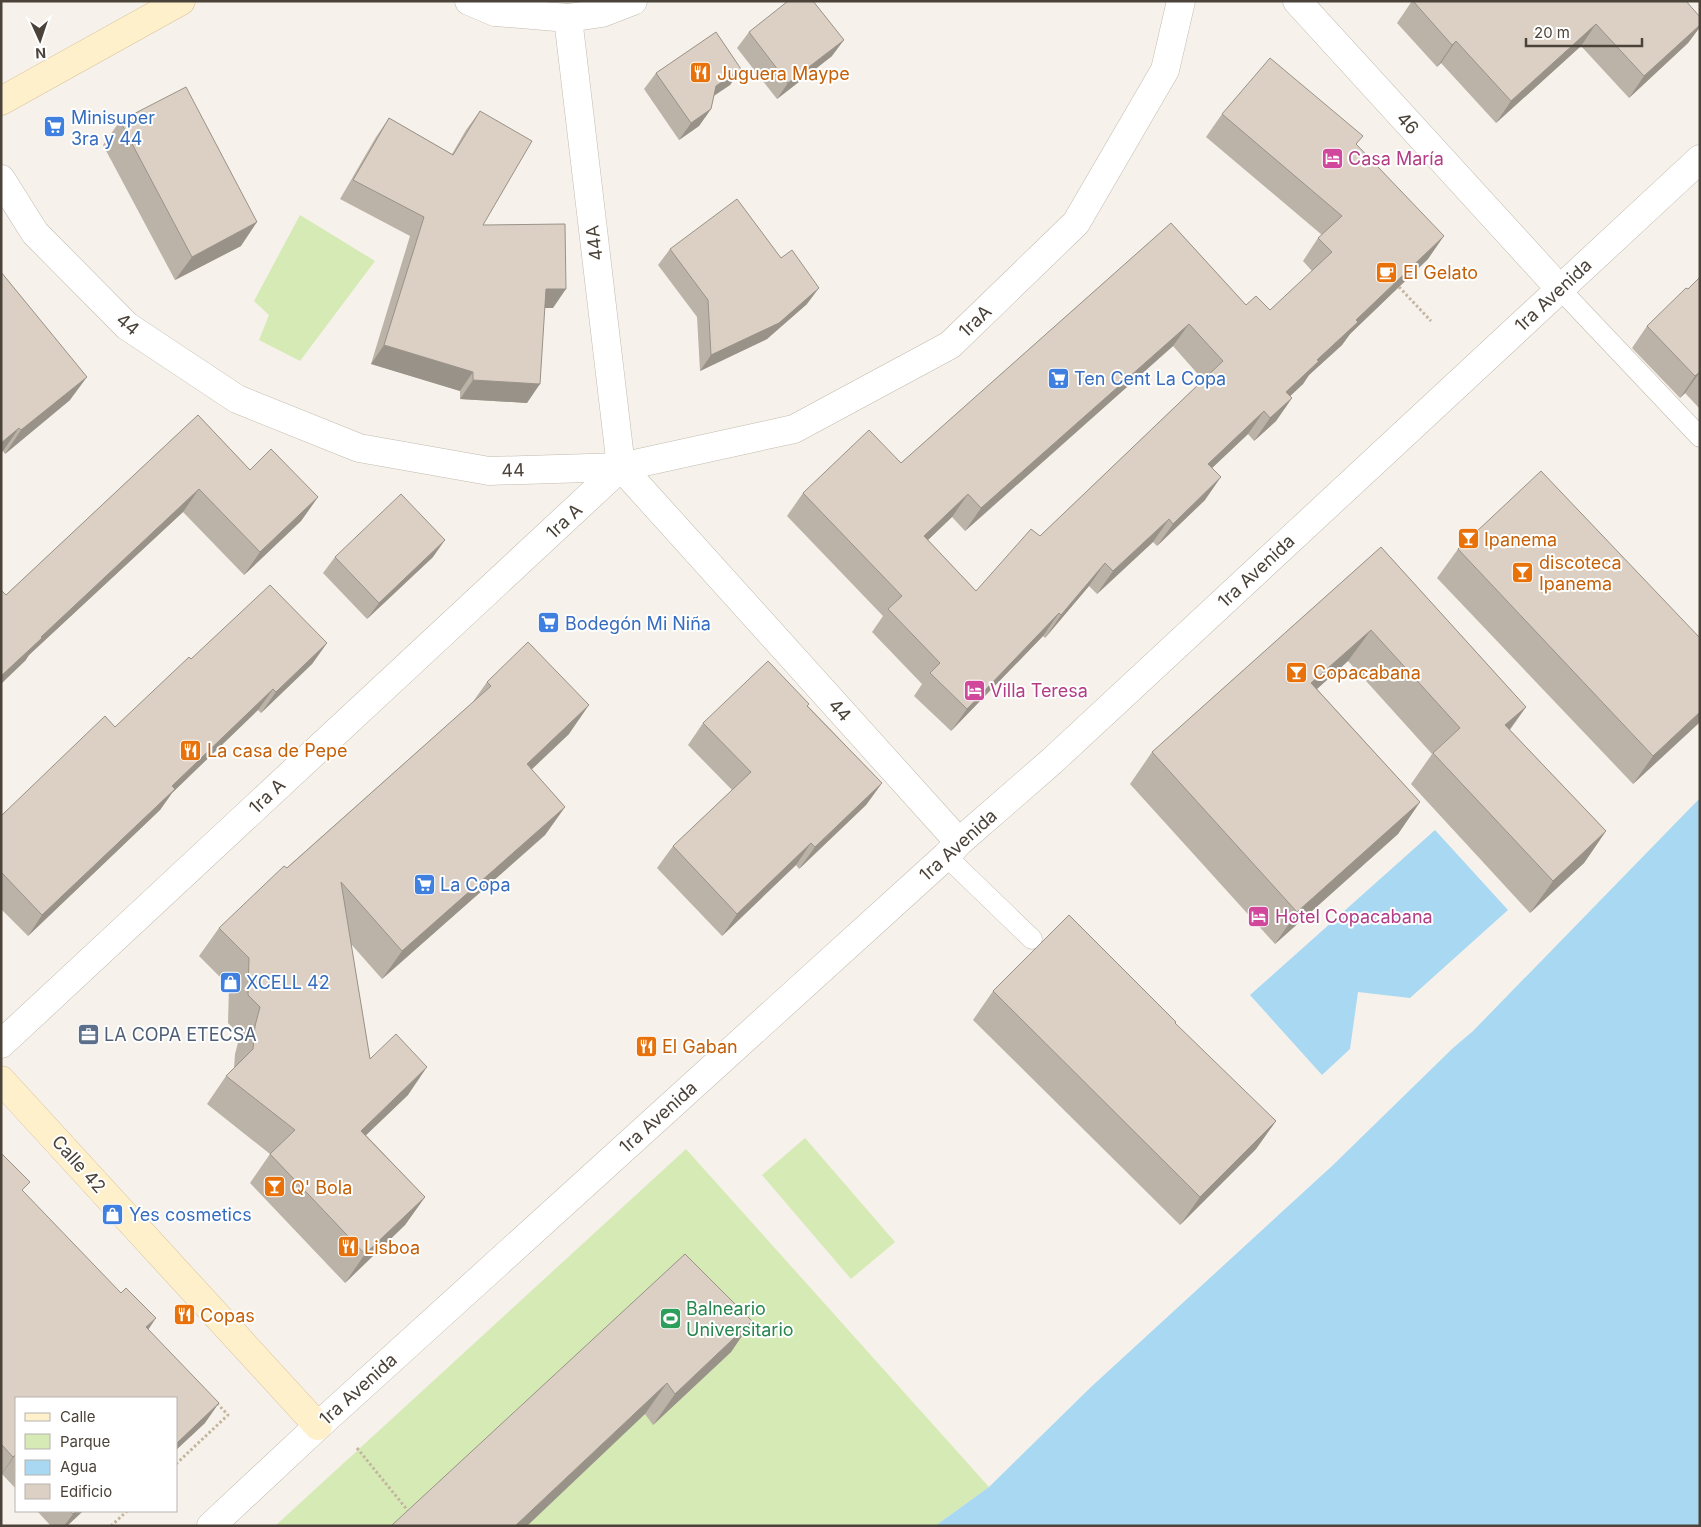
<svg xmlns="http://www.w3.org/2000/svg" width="1701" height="1527" font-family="Inter,sans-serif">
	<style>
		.green { fill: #d5eab4 }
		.water { fill: #a8d8f2 }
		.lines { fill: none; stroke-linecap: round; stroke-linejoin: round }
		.service-casing { stroke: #c2baad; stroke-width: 21 }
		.minor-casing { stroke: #c2baad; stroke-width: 29 }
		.tertiary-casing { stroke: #c2baad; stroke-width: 29 }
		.secondary-casing { stroke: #d6c39b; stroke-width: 29 }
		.path { stroke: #c4b59e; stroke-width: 3; stroke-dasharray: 2.5 2.5; stroke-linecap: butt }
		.service { stroke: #fff; stroke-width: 20 }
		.minor { stroke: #fff; stroke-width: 28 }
		.tertiary { stroke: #fff; stroke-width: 28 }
		.secondary { stroke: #fff0cc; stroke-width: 28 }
		.wall { fill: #bcb3a8; fill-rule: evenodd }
		.shaded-wall { fill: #999288 }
		.building { fill: #dbd0c3; stroke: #999288; fill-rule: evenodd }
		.labels { text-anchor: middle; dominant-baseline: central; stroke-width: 4; stroke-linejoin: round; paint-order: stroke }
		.food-label { font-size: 18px; fill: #c56008; stroke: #fff; text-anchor: start }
		.shop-label { font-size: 18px; fill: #366cbe; stroke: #fff; text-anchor: start }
		.street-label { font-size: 18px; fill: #4b4339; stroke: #fff }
		.hotel-label { font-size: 18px; fill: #b23c85; stroke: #fff; text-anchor: start }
		.service-label { font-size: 18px; fill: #4e5e75; stroke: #fff; text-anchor: start }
		.leisure-label { font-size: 18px; fill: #27864d; stroke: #fff; text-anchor: start }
	</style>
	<rect width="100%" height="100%" fill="#f6f2eb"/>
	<g class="green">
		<path d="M300,215l75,46 -75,100 -41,-21 10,-25 -15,-14z"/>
		<path d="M805,1138l90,104 -44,37 -89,-104z"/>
		<path d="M686,1149l303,338 -54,39h-660z"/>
	</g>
	<g class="water">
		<path d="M1700,798v728h-765l54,-39 102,-100 241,-221 121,-118 20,-17z"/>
		<path d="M1435,830l73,80 -98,88 -52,-6 -8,57 -28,26 -72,-80z"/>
	</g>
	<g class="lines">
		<defs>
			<g id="service">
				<path d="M1560,289l140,148"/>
				<path d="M946,856l86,83"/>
			</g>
			<g id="minor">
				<path d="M469,1l26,11 73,6 34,-5 31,-12"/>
				<path d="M1297,1l263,288"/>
				<path d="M568,18l53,449"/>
				<path d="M1,179l34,54 92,93 110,73 122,49 130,23 132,-4 173,-38 156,-84 126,-122 89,-153 16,-69"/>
				<path d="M621,467l338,375"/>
				<path d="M1,1044l620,-577"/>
			</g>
			<path id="tertiary" d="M211,1526l107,-100 628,-570 13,-14 93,-81 648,-602"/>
			<g id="secondary">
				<path d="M1,101l180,-100"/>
				<path d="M1,1080l317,346"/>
			</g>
		</defs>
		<use href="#service" class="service-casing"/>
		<use href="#minor" class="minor-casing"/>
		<use href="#tertiary" class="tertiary-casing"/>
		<use href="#secondary" class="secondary-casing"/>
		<g class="path">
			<path d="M1399,287l32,34"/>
			<path d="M357,1448l52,64"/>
			<path d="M176,1464l52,-49 -13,-14"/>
			<path d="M111,1526l16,-15"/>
		</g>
		<use href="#service" class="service"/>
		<use href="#minor" class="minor"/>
		<use href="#tertiary" class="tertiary"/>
		<use href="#secondary" class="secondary"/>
	</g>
	<g class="wall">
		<path d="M1412,1l288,16v10l-12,16 -59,55 -48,-52 -85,77 -55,-60 -4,4 -40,-44z"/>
		<path d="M749,32l83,24 -55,43 -40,-51z"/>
		<path d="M741,69l-11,16 -16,11 -3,13 -12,17 -20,14 -35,-51 12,-16z"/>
		<path d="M480,111l3,114 70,83h-9l-17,95 -67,-4v-8l-89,-27 39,-128 -70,-37 36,-62 13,-19 63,36 14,-24z"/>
		<path d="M1222,114l134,31 72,114 -78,75 -8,11 -33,30 -6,9 -13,12 2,2 -16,23 -22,20 -6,-7 -36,34 -7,32 -48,46 -4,-4 -56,52 -8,-8 -44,52 -2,-2 -92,95 -37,-35 8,-12 -50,-52 11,-16 -96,-100 16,-23 98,-30 270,-240 75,82 24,5 42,-39 -9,-10 15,-23 4,-3 -116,-98zM1173,346l30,34 -163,156 -64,55 -48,-51 24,-23 13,14z"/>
		<path d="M120,121l121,125 -66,34 -72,-135z"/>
		<path d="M670,249l137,55 -40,35 -67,32 -3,-54 -39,-52z"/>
		<path d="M1,272l69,128 -65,54 -2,-3z"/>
		<path d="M1700,277v132l-15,-16 -5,5 -48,-50 15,-22 41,-37z"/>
		<path d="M198,415l52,55 68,27 -17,24 -57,54 -61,-63 -154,143 -4,6 -19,-66z"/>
		<path d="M1381,547l145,160 -16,23 96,101 -22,32 -54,50 -119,-129 21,-30 -84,-93 -31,28 103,113 -22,32 -123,110 -145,-160 22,-32z"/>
		<path d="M1458,549l242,89v84l-67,62 -196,-206z"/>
		<path d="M335,557h98l-66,62 -44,-46z"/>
		<path d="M327,643l-15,21 -51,49 -3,-3 -86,83 -12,17 -132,126 -27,-27v-93l114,-89 76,-68z"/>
		<path d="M487,682l82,52 -38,35 34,38 -20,28 -163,144 -31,-35 19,115 38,36 -42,40 59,62 -20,28 -60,58 -95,-100 20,-29 -63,-50 19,-28 8,-8 1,-14 5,-19 -12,-12 1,-37 -30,-30 20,-28 253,-225z"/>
		<path d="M808,706l74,77 -16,22 -67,64 -3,-4 -74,71 -65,-68 16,-22 59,-56 -44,-45 15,-22z"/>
		<path d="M993,991l283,130 -20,28 -76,76 -207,-205z"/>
		<path d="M1,1153l22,39 125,137 57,94 -29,27v-52h-160v91l-14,-15 -1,1z"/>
		<path d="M752,1321l-21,31 -78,73 -8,-11 -254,112z"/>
		<path d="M37,1511h46l-16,15h-16z"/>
	</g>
	<g class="shaded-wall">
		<path d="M1596,24l-15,22 -85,77 15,-22z"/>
		<path d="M1700,25v2l-12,16 -59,55 15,-22z"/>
		<path d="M844,40l-12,16 -55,43 11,-16z"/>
		<path d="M1456,41l-15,22 -4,4 15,-22z"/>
		<path d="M741,69l-11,16 -26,17 12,-16z"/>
		<path d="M711,109l-12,17 -20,14 12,-17z"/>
		<path d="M257,222l-16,24 -66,34 17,-23z"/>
		<path d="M1444,236l-16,23 -78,75 -8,11 -33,30 -6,9 -33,31 16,-23 70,-72z"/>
		<path d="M819,288l-12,16 -40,35 -67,32 11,-16z"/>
		<path d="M546,289h20l-13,19h-21z"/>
		<path d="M1189,324l-16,22 -208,185 16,-23z"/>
		<path d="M384,345l89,27 -13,19 -89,-27z"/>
		<path d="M1700,372l-15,21 -5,5 15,-22z"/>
		<path d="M87,377l-17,23 -65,54 16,-24z"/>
		<path d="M473,380l67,4 -13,19 -67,-4z"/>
		<path d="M1292,398l-16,23 -22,20 16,-23z"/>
		<path d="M1264,411l-16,23 -56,53 16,-23z"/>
		<path d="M19,428l-16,23 -2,2v-10z"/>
		<path d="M1221,477l-16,23 -48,46 16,-22z"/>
		<path d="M199,489l-16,23 -154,143 -4,6 -24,23v-8l40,-39z"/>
		<path d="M968,494l-16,23 -44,42 16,-23z"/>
		<path d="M318,497l-17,24 -57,54 16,-23z"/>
		<path d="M1169,519l-16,23 -56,52 16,-23z"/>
		<path d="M445,540l-12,17 -66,62 12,-16z"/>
		<path d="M1105,563l-16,23 -44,52 16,-23z"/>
		<path d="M1059,613l-16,23 -92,95 16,-22z"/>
		<path d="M1371,630l-23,31 -59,53 22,-31z"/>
		<path d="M327,643l-15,21 -51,49 15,-21z"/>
		<path d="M273,689l-15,21 -86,83 -12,17 -132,126 14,-21 130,-129z"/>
		<path d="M589,705l-20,29 -62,59 20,-29z"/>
		<path d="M1526,707l-23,31 2,-13z"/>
		<path d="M1700,712v10l-67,62 20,-28z"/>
		<path d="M882,783l-16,22 -67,64 16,-22z"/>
		<path d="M1420,802l-22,32 -123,110 22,-32z"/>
		<path d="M565,807l-20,28 -163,144 20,-28z"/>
		<path d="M1606,831l-22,32 -54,50 23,-32z"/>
		<path d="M811,843l-15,22 -74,71 15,-22z"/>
		<path d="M427,1067l-19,28 -67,64 20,-28z"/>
		<path d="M1276,1121l-20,28 -76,76 20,-28z"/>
		<path d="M425,1197l-20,28 -60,58 20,-29z"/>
		<path d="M156,1318l-14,21 4,-12z"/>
		<path d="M752,1321l-21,31 -78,73 22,-31z"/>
		<path d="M667,1383l-22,31 -118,112h-12z"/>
		<path d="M219,1403l-14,20 -29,27v-6z"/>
		<path d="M16,1454l-14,20 -1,1 12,-18z"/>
		<path d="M76,1511h7l-16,15h-3l9,-12z"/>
	</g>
	<g class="building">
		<path d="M788,1h25l31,39 -56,43 -39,-51z"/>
		<path d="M1413,1h273l14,16v8l-56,51 -48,-52 -85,77 -55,-60 -4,4z"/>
		<path d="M716,32l25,37 -25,17 -5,23 -20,14 -35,-50z"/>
		<path d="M1270,58l93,78 -7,8 88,92 -88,84 2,2 -41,38 2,1 -33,31 6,6 -22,20 -6,-7 -56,53 13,13 -48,47 -4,-5 -56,52 -8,-8 -44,52 -2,-2 -92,96 -37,-36 10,-10 -52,-54 14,-13 -99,-103 66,-63 32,33 270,-240 75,82 10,-9 14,14 62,-58 -14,-14 24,-22 -120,-102zM1189,324l34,37 -183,175 -9,-7 -55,62 -52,-55 44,-42 13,14z"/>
		<path d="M186,87l71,135 -65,35 -72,-136z"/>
		<path d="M480,111l52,30 -49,84 82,-1 1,65h-20l-6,95 -67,-4v-8l-89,-27 40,-128 -71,-37 36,-62 64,37z"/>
		<path d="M737,199l44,59 11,-8 27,38 -40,35 -68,32 -3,-55 -38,-51z"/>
		<path d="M1,272l86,105 -66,53 -2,-2 -18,15z"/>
		<path d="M1700,277v95l-5,4 -48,-50 39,-38 2,1z"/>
		<path d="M198,415l52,55 21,-21 47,48 -58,55 -61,-63 -158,148 1,1 -41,38v-86l5,5z"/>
		<path d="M1541,471l159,167v74l-47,44 -195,-207z"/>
		<path d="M401,494l44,46 -66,63 -44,-46z"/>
		<path d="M1381,547l145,160 -21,18 101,106 -53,50 -120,-128 27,-25 -89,-98 -60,53 109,119 -123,110 -145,-160z"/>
		<path d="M270,585l57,58 -51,49 -3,-3 -101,97 3,3 -133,126 -41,-43v-56l104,-100 10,11 74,-70 2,2z"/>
		<path d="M528,642l61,63 -62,59 38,43 -163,144 -61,-69 29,177 26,-25 31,33 -66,64 64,66 -60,57 -95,-100 25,-24 -69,-54 27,-27 2,-23 5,-19 -12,-12 1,-37 -30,-30 65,-62 3,2 204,-182 -4,-4z"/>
		<path d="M768,661l41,43 -2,2 75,77 -67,64 -4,-4 -74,71 -64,-68 78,-74 -48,-49z"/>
		<path d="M1069,915l107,107 -1,1 101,98 -76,76 -207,-206z"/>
		<path d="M1,1153l29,29 -8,8 99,103 5,-5 30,30 -10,9 73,76 -43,41v-46h-160v56l-3,3 -12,-13z"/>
		<path d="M685,1254l67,67 -77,73 -8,-11 -152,143h-124z"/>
		<path d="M70,1511h6l-3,3z"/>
	</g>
	<defs>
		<symbol id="restaurant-square" viewBox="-11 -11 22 22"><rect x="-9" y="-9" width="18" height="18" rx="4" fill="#e8710a" stroke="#fff"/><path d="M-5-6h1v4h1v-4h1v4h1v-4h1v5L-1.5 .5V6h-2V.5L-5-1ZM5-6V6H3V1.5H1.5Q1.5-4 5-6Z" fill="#fff"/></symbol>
		<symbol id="supermarket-square" viewBox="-11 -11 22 22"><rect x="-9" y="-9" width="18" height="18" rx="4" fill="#3f7fe0" stroke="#fff"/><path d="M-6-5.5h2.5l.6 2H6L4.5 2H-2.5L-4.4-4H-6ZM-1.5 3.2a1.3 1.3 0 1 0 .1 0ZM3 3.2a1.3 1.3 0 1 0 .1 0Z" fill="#fff"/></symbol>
		<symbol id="hotel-square" viewBox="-11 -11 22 22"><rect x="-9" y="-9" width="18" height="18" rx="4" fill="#d1479c" stroke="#fff"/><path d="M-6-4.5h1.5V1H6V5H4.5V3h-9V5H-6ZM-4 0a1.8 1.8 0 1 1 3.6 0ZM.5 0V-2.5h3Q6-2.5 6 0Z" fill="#fff"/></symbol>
		<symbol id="cafe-square" viewBox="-11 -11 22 22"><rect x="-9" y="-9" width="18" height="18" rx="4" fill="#e8710a" stroke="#fff"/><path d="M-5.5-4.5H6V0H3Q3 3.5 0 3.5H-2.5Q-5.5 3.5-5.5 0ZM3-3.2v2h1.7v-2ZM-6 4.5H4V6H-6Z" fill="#fff"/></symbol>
		<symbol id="bar-square" viewBox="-11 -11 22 22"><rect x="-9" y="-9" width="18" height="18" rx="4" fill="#e8710a" stroke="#fff"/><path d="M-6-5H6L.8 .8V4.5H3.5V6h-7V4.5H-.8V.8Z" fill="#fff"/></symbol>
		<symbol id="shop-square" viewBox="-11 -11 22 22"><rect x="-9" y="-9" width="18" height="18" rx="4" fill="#3f7fe0" stroke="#fff"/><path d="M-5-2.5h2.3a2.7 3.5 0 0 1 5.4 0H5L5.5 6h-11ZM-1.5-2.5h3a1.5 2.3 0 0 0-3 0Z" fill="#fff"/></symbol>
		<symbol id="office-square" viewBox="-11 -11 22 22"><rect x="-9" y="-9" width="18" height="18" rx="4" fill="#5c6f8a" stroke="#fff"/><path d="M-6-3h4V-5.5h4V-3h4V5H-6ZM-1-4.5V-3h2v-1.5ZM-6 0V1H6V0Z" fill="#fff"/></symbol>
		<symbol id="stadium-square" viewBox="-11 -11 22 22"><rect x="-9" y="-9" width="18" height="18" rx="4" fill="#2e9e5b" stroke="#fff"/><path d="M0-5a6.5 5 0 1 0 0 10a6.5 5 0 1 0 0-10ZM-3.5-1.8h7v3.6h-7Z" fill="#fff"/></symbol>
	</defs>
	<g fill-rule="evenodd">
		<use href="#restaurant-square" x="688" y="60" width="25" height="25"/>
		<use href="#supermarket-square" x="42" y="114" width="25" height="25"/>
		<use href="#hotel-square" x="1320" y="146" width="25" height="25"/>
		<use href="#cafe-square" x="1374" y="260" width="25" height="25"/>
		<use href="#supermarket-square" x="1046" y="366" width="25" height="25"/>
		<use href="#bar-square" x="1456" y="526" width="25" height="25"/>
		<use href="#bar-square" x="1510" y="560" width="25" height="25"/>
		<use href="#supermarket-square" x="536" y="610" width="25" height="25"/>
		<use href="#bar-square" x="1284" y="660" width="25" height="25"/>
		<use href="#hotel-square" x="962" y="678" width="25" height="25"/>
		<use href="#restaurant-square" x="178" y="738" width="25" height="25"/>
		<use href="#supermarket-square" x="412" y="872" width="25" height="25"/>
		<use href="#hotel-square" x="1246" y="904" width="25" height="25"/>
		<use href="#shop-square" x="218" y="970" width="25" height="25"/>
		<use href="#office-square" x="76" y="1022" width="25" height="25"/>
		<use href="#restaurant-square" x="634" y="1034" width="25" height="25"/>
		<use href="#bar-square" x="262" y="1174" width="25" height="25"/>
		<use href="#shop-square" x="100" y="1202" width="25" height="25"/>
		<use href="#restaurant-square" x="336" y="1234" width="25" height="25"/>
		<use href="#restaurant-square" x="172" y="1302" width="25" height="25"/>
		<use href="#stadium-square" x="658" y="1306" width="25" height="25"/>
	</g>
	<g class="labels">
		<g class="food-label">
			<text x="717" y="73">Juguera Maype</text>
			<text x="1403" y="272">El Gelato</text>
			<text x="1484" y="539">Ipanema</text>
			<text x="1539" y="562">discoteca<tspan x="1539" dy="21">Ipanema</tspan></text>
			<text x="1313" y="672">Copacabana</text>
			<text x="207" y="750">La casa de Pepe</text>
			<text x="662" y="1046">El Gaban</text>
			<text x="291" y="1187">Q' Bola</text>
			<text x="364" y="1247">Lisboa</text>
			<text x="200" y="1315">Copas</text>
		</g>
		<g class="shop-label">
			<text x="71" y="117">Minisuper<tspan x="71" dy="21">3ra y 44</tspan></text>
			<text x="1074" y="378">Ten Cent La Copa</text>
			<text x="565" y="623">Bodegón Mi Niña</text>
			<text x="440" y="884">La Copa</text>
			<text x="246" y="982">XCELL 42</text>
			<text x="129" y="1214">Yes cosmetics</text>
		</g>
		<g class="street-label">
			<text transform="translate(1408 123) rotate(48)">46</text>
			<text transform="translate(594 243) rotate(-97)">44A</text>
			<text transform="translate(1553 295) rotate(-43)">1ra Avenida</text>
			<text transform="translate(975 321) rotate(-44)">1raA</text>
			<text transform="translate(128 324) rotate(40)">44</text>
			<text transform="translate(513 470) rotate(-2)">44</text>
			<text transform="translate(564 521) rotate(-43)">1ra A</text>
			<text transform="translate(1256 571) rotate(-43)">1ra Avenida</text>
			<text transform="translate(840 710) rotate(48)">44</text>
			<text transform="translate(267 796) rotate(-43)">1ra A</text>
			<text transform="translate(958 845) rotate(-42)">1ra Avenida</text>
			<text transform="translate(658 1117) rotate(-42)">1ra Avenida</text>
			<text transform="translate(79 1164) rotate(48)">Calle 42</text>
			<text transform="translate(358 1389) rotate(-42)">1ra Avenida</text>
		</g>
		<g class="hotel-label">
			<text x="1348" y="158">Casa María</text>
			<text x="990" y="690">Villa Teresa</text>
			<text x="1275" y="916">Hotel Copacabana</text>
		</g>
		<g class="service-label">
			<text x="104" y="1034">LA COPA ETECSA</text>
		</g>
		<g class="leisure-label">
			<text x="686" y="1308">Balneario<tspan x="686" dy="21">Universitario</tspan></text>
		</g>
	</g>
	<rect width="1701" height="1527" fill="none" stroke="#4b4339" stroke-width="5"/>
	<rect x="15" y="1397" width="162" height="115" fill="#ffffff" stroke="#b7b4b0"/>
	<rect x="25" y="1413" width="25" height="8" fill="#fff0cc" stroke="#b7b4b0"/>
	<text x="60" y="1422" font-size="15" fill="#4b4339">Calle</text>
	<rect x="25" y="1434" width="25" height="15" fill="#d5eab4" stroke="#b7b4b0"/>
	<text x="60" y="1447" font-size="15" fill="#4b4339">Parque</text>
	<rect x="25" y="1460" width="25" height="15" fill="#a8d8f2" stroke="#b7b4b0"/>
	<text x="60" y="1472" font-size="15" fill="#4b4339">Agua</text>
	<rect x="25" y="1484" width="25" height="15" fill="#dbd0c3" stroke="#b7b4b0"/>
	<text x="60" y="1497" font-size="15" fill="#4b4339">Edificio</text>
	<g transform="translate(40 40) rotate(177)" stroke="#ffffff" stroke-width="4" paint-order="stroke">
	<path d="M0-4L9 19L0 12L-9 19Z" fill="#4b4339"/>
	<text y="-8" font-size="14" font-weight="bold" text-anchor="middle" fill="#4b4339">N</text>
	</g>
	<path d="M1526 38v8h116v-8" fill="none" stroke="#4b4339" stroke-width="2.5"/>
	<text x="1534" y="38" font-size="15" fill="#4b4339" stroke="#ffffff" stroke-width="4" paint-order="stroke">20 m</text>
</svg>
